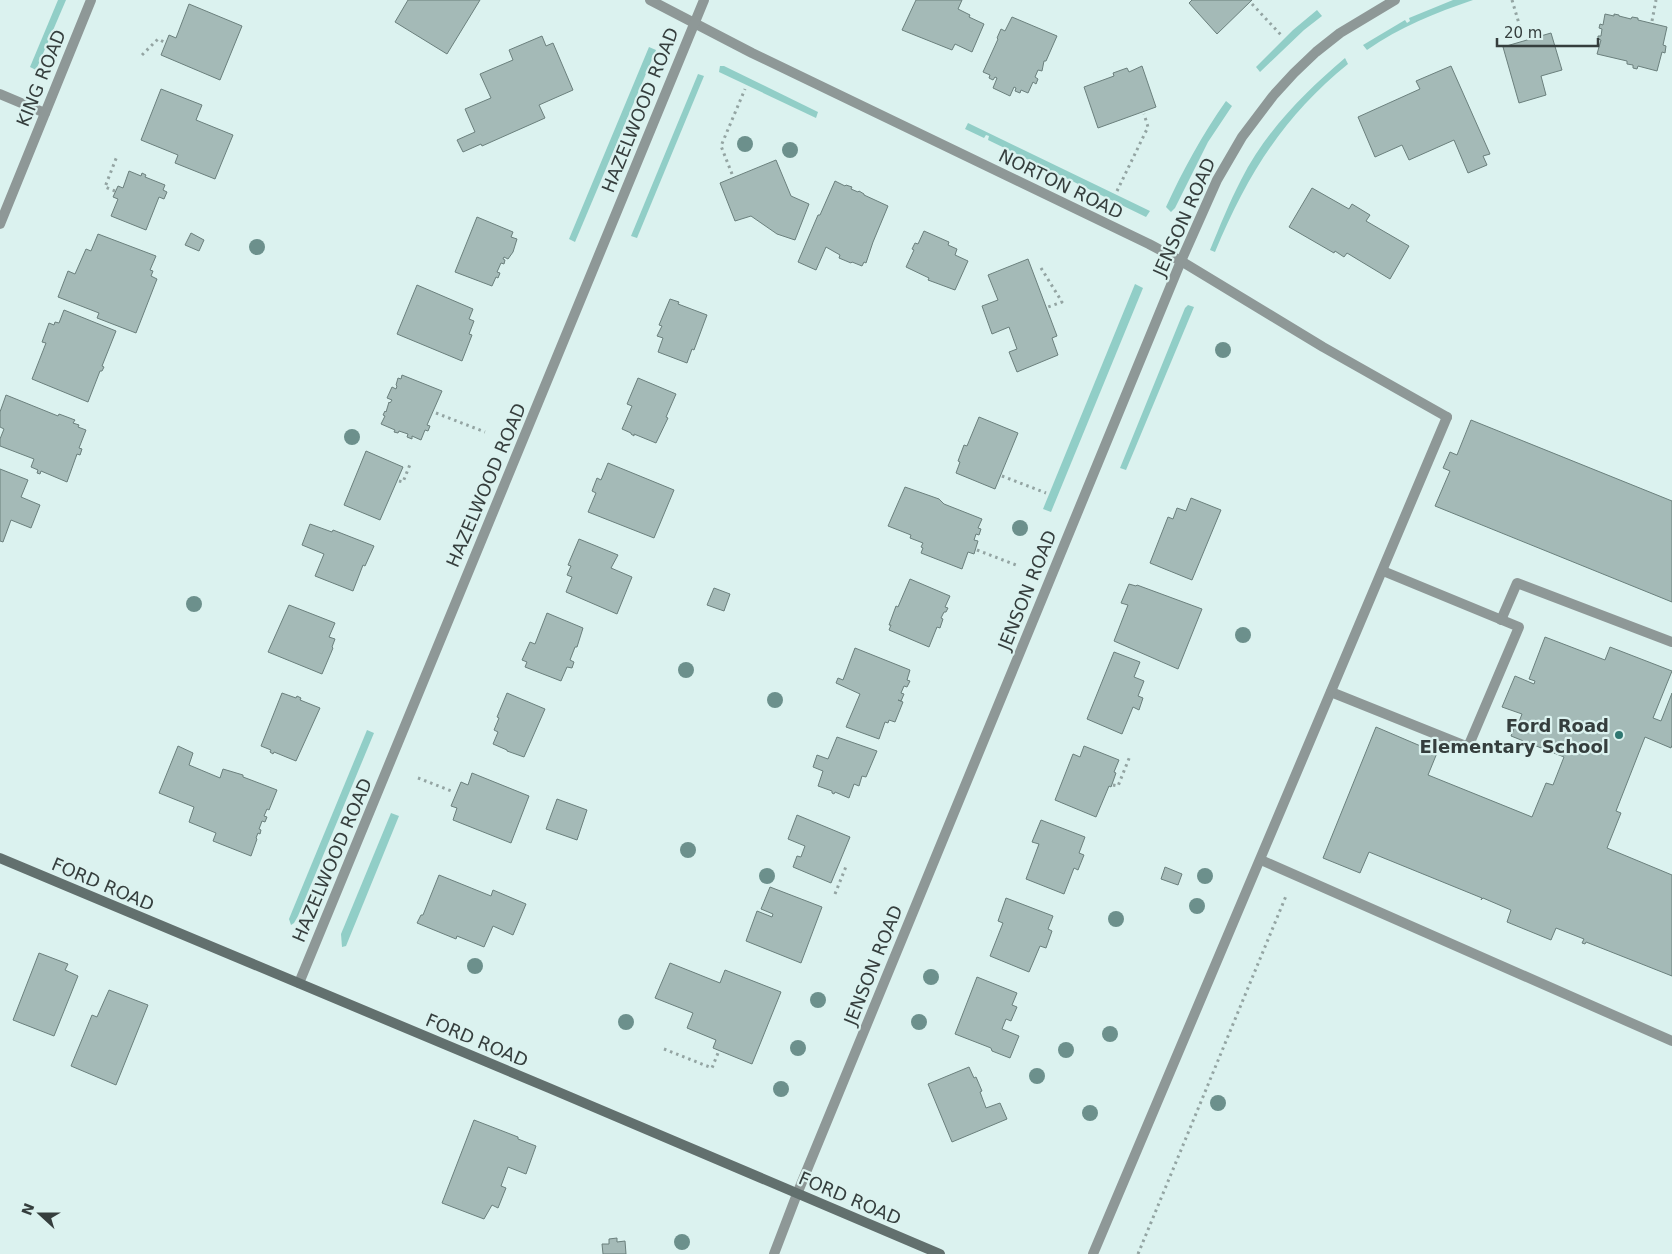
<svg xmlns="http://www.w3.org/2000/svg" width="1672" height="1254" font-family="'DejaVu Sans',sans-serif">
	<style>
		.green { fill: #91cec7 }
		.building { fill: #a4bab7; stroke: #6b807d }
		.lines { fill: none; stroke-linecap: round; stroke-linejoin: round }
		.path { stroke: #93a4a2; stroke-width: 3; stroke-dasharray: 2.5 4; stroke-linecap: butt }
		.lane { stroke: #8e9897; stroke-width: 10 }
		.street { stroke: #8e9897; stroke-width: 10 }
		.secondary { stroke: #62706e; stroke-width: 10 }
		.tree { fill: #6c908c }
		.poi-dot { fill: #2f7771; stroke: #dbf2ef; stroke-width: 2 }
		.labels { text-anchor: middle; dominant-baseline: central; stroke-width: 4.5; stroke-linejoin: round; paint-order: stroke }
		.street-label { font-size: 18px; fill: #353e3d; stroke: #dbf2ef }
		.poi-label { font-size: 18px; font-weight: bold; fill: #353e3d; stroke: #dbf2ef; text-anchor: end }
	</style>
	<rect width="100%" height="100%" fill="#dbf2ef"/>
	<g class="green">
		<path d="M58,0h8l-30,70 -6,-3z"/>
		<path d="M1453,0h20c-38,13 -73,27 -106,50l-4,-5 42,-25 2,3 3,-2 -1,-3z"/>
		<path d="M1317,10l5,6 -18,14 -44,42 -4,-5 37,-37z"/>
		<path d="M649,47l7,3 -81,192 -6,-3z"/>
		<path d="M1345,58l3,6c-65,53 -101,111 -133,188l-5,-2c10,-24 19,-47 31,-70 24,-48 63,-87 104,-122z"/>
		<path d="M720,66h4l94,46 -2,6 -97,-46z"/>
		<path d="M698,74l6,2 -67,162 -6,-2z"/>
		<path d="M1226,101l6,5 -24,36 -33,66 -4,4 -5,-5c17,-37 36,-72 60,-106z"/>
		<path d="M968,123l182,88 -4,6 -158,-77 1,-4 -3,-1 -2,3 -19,-9z"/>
		<path d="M1135,284l8,4 -92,224 -8,-3z"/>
		<path d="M1188,305l6,2 -68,163 -6,-2 65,-160z"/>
		<path d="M367,730l7,3 -76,183 -4,7 -3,2 -2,-6 2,-5z"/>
		<path d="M391,813l8,3 -53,130 -4,1 -1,-13z"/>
	</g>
	<g class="building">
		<path d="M408,0h72l-33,54 -52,-32z"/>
		<path d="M916,0h46l-4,9 12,6 -1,2 15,7 -12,28 -17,-8 -3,6 -50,-20z"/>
		<path d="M1192,0h60l-35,34 -28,-31z"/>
		<path d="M189,4l53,22 -22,54 -59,-25 8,-20 7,3z"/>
		<path d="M1605,14l9,2v-2l5,1v1l12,3 1,-2 6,1v2l29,7 -4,18 3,1 -1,7 -3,-1 -5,19 -19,-5 -1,3 -4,-1v-3l-6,-1v-3l-30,-7 4,-14 -3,-1v-3h3l1,-7 -3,-1 1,-4 3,1z"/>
		<path d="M1012,17l45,19 -11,25h-2l-2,10 -4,-1 -3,7 3,2 -2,5 -3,-2 -5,11 -7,-3 -1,3 -5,-2 1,-3 -2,-1 -4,9 -17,-8 4,-10 -2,-1 -2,3 -4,-2 1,-3 -7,-3 15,-33 -1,-1 4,-9 4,2z"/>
		<path d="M1551,33l11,37 -21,6 5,19 -27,8 -16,-56z"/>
		<path d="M542,36l4,10 7,-3 20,47 -34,15 6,13 -63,28 -1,-2 -18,8 -6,-12 18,-8 -10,-23 26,-11 -11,-24 33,-14 -4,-10z"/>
		<path d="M1142,66l14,41 -58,21 -14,-41 30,-11 -1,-3 14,-5 2,4z"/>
		<path d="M1451,66l39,88 -7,2 4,9 -19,8 -14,-33 -45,20 -7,-15 -27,12 -17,-40 62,-28 -4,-8z"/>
		<path d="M161,89l41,16 -6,15 37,15 -18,44 -40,-16 3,-8 -37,-15z"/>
		<path d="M776,160l15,36 18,8 -14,36 -18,-6 -26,-18 -16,5 -15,-38z"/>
		<path d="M129,171l12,5 1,-3 4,2 -1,2 20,8 -2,5 4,2 -3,7 -5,-2 -13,33 -35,-14 7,-17 -5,-2 5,-11 5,2z"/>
		<path d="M835,181l10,5 1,-1 6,2 -1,2 7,3 1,-1 5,3v1l24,11 -15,36 -7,21 -2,-1 -2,4 -10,-4 -1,1 -12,-5 1,-3 -14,-8 -10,23 -18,-8 20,-47h2z"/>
		<path d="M1312,188l37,21 3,-5 18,11 -4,6 43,25 -19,33 -43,-26 -3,4 -9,-6 -1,2 -45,-26z"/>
		<path d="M477,217l36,15 -2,5 6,2 -4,13 -5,7 -4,-2 -1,2 2,1 -1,4 -3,-1 -4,9 3,1 -2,5 -2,-1 -4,9 -37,-14z"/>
		<path d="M924,231l25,11 -1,3 9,4 -2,6 13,6 -13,29 -27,-10 1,-2 -23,-11 8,-17 -2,-1 3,-6 3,1z"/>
		<path d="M191,233l13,7 -5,11 -14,-6z"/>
		<path d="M98,234l58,22 -6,14 3,1 -2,5 6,3 -21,54 -39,-15 2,-5 -41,-16 10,-26 7,3 11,-25 5,2z"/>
		<path d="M1028,259l29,77 -5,2 6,17 -41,17 -8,-20 8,-3 -8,-22 -17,7 -10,-28 16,-6 -10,-25z"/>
		<path d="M417,285l56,24 -4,10 5,2 -5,13 3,1 -10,26 -65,-27z"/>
		<path d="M670,299l9,3 -1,2 29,11 -13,35 -2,-1 -5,14 -29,-11 5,-14 -6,-2 5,-10 -3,-1z"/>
		<path d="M64,310l52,21 -14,35 2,1 -2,4h-2l-12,31 -56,-23 14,-36 -4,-1 7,-19 5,2 1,-3 4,1z"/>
		<path d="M402,375l40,16 -15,34 3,1 -2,5 -3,-1 -4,10 -9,-4v3l-5,-2 1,-3 -9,-3 -1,2 -4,-1 1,-2 -14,-6 4,-8 -2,-1 2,-4 1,1 3,-10 1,1 2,-3 -5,-2 5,-11 4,2 1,-3 -1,-1 2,-7 3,1z"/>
		<path d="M638,378l38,16 -10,23 2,1 -12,25 -22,-9v2l-3,-2v-1l-9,-4 10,-23 -5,-2z"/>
		<path d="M6,395l52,21 1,-2 16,6 -2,3 6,2 -1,2 8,3 -7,18 3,1 -2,6 -3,-1 -10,28 -26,-11 -1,3 -3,-1 1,-3 -7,-3 3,-8 -34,-13v-7l4,-10 -4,-2v-15z"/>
		<path d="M979,417l39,16 -23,56 -39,-16 4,-11 -2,-1 6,-16 3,1z"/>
		<path d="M1471,420l201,81v101l-237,-96 15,-35 -7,-3 7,-16 7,3z"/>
		<path d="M366,451l37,16 -23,53 -36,-15z"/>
		<path d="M608,463l66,27 -20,48 -66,-26 8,-19 -4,-2 5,-13 4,2z"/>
		<path d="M0,469l28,11 -7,17 19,8 -9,23 -20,-8 -8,22 -3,-1z"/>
		<path d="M905,487l34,12 5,5 38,15 -4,9 3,1 -2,6 -3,-1 -2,6 4,1 -4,13 -6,-2 -6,17 -41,-16 2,-5 -2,-1 2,-4 -13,-5 1,-3 -23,-9z"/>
		<path d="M1191,498l30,12 -29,70 -42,-17 18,-46 5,2 4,-11 9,3z"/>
		<path d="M310,524l22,8 1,-2 41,16 -9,20 -2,-1 -10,26 -38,-15 9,-22 -22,-9z"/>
		<path d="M579,539l39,16 -7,13 21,9 -15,37 -51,-22 6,-15 -5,-2 4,-9 -3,-1z"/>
		<path d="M910,579l40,17 -5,11 3,1 -2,4h-2l-3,6 2,1 -3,9 -3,-1 -8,20 -40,-17 2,-5h-2l7,-19 2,1z"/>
		<path d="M1129,584l7,2 1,-1 65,24 -24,60 -64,-28 14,-36 -7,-2z"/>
		<path d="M714,588l16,6 -6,17 -17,-6z"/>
		<path d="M289,605l46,18 -6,14 6,2 -3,8 1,1 -11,26 -54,-22z"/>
		<path d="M547,613l36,15 -6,19h-2l-5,13 4,2 -2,6 -5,-1 -6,14 -36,-14 2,-5 -5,-2 8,-18 5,2z"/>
		<path d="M1545,637l60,23 5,-13 62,24 -19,47 8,3 11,-28v52l-1,3 -26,-11 -29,74 5,2 -14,35 65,27v101l-86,-34 -1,2 -3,-1 2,-4 -28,-11 -5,12 -44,-18 4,-12 -28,-12 -2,2 1,-2 -113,-46 -9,21 -37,-15 53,-131 61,26 -9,22 104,42 14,-34 7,2 11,-28 -53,-21 4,-10 2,1 5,-13 -20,-7 13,-31 19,8 1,-3 -6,-2z"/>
		<path d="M855,648l55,22 -3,10 3,1 -3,6 -3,-1 -3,7 3,1 -3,7 -3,-1 5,2 -8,20 -6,-2 -1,3 -3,-1 -6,17 -33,-12 14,-33 -24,-11 2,-5 5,2z"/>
		<path d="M1114,652l26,10 -6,15 10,4 -6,15 5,2 -4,12 -6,-3 -11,27 -35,-15z"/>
		<path d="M282,693l14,5 1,-2 4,2 -1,2 20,8 -24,53 -22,-9 -1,2 -3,-2 1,-2 -10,-4z"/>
		<path d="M507,693l38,16 -21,48 -17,-6v-1l-14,-6 5,-12 -4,-2 5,-12 -2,-1z"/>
		<path d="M837,737l40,14 -11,26 -4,-1 -3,10 -5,-2 -5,14 -14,-6 -1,2 -2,-1v-2l-14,-5 5,-15 -10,-4 4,-12 11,4z"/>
		<path d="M178,746l15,7 -4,12 31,13 3,-9 20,6v2l8,3 26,10 -8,20 -2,-1 -3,7 3,1 -2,5 -3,-1 -3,8 2,1 -1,4 -2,-1 -2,5 1,1 -6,17 -38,-15 3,-8 -27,-11 5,-15 -35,-14z"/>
		<path d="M1084,746l35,14 -5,12 2,1 -5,14 -2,-1 -13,31 -41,-17 18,-46 7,3z"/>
		<path d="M472,773l57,23 -18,47 -58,-23 4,-12 -6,-2 10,-24 7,3z"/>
		<path d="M557,799l30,11 -10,30 -31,-11z"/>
		<path d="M797,815l53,22 -19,46 -38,-16 4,-11 4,1 4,-11 -17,-7z"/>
		<path d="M1041,820l44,17 -6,16 5,2 -6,15 -4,-2 -10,26 -38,-15 13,-35 -7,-2z"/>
		<path d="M1165,867l17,7 -4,11 -17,-6z"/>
		<path d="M439,875l52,21 2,-6 33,14 -13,31 -20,-9 -9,21 -27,-11 -1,3 -39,-16 4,-8h2z"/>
		<path d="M770,887l52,20 -21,56 -55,-22 11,-30 15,6 1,-3 -12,-5z"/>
		<path d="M1006,898l47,18 -5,13 4,2 -6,17 -6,-2 -11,26 -39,-16 13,-33 -5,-2z"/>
		<path d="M39,953l29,11 -3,6 13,6 -24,60 -41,-16z"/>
		<path d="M670,963l50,20 5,-13 56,22 -29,72 -39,-16 3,-8 -29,-12 6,-15 -38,-15z"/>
		<path d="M977,977l40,16 -5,12 5,2 -6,14 -5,-2 -4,10 17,7 -9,22 -18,-7 -1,-3 -36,-14z"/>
		<path d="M109,990l39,15 -32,80 -45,-19 21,-51 5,2z"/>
		<path d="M969,1067l5,11 2,-1 6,14 -2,1 6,16 14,-5 7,16 -55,23 -24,-58z"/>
		<path d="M474,1120l44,17v2l18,7 -10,28 -18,-7 -7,19 5,2 -8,20 -6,-3 -8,14 -42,-16z"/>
		<path d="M617,1238v4l8,-1 1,13h-23l-1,-10h7v-5z"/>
	</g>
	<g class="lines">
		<g class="path">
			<path d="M1512,0l11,37"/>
			<path d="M1252,4l29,31"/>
			<path d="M1652,21l4,-21"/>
			<path d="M142,55l16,-16 6,3"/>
			<path d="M732,174l-11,-28 24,-57"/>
			<path d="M115,191l-10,-4 12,-31"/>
			<path d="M1117,191l31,-64 -4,-13"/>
			<path d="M1041,268l21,34 -14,5"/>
			<path d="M436,413l49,19"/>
			<path d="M1002,476l44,17"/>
			<path d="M399,481l4,1 8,-20"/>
			<path d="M977,550l39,15"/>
			<path d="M418,778l36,14"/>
			<path d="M1113,785l5,1 12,-30"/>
			<path d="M835,894l12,-30"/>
			<path d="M664,1049l48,19 6,-15"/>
			<path d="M1138,1254l148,-358"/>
		</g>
		<g class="lane">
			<path d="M1501,620l16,-37 155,59"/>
			<path d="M1331,692l137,55 51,-120 -136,-56"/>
			<path d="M1261,860l411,181"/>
			<path d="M1093,1254l354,-837"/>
		</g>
		<g class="street">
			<path d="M650,0l102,53 397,191 32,17 142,86 124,70"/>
			<path d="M0,94l45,19"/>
			<path d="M0,224l91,-224"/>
			<path d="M299,983l405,-983"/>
			<path d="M774,1254l23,-60 384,-933 36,-81 25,-43 31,-41 21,-23 22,-21 24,-19 55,-33"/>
		</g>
		<path class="secondary" d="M0,858l549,230 391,166"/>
	</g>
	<g class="tree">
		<circle cx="745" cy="144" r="8"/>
		<circle cx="790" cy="150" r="8"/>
		<circle cx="257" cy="247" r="8"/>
		<circle cx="1223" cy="350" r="8"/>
		<circle cx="352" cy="437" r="8"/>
		<circle cx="1020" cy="528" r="8"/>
		<circle cx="194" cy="604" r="8"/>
		<circle cx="1243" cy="635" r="8"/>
		<circle cx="686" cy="670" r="8"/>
		<circle cx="775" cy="700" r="8"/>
		<circle cx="688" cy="850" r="8"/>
		<circle cx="767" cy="876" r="8"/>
		<circle cx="1205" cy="876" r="8"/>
		<circle cx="1197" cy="906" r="8"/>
		<circle cx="1116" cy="919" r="8"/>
		<circle cx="475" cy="966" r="8"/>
		<circle cx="931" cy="977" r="8"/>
		<circle cx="818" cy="1000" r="8"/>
		<circle cx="626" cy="1022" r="8"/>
		<circle cx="919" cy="1022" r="8"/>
		<circle cx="1110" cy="1034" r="8"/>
		<circle cx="798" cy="1048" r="8"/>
		<circle cx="1066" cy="1050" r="8"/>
		<circle cx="1037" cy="1076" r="8"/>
		<circle cx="781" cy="1089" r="8"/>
		<circle cx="1218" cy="1103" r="8"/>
		<circle cx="1090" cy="1113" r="8"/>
		<circle cx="682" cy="1242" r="8"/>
	</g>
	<circle class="poi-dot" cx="1619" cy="735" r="5"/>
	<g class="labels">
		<g class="street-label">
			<text transform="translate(41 78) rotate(-68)">KING ROAD</text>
			<text transform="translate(640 110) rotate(-68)">HAZELWOOD ROAD</text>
			<text transform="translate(1061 184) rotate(26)">NORTON ROAD</text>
			<text transform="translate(1184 217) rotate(-66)">JENSON ROAD</text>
			<text transform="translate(486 485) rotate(-67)">HAZELWOOD ROAD</text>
			<text transform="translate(1027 590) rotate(-68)">JENSON ROAD</text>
			<text transform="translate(332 860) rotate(-67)">HAZELWOOD ROAD</text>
			<text transform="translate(103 884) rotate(23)">FORD ROAD</text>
			<text transform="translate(873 965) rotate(-68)">JENSON ROAD</text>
			<text transform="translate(477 1040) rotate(23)">FORD ROAD</text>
			<text transform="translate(850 1198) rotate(23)">FORD ROAD</text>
		</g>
		<g class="poi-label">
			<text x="1609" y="725">Ford Road<tspan x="1609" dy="21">Elementary School</tspan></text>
		</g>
	</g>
	<g transform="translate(40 1214) rotate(291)" stroke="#dbf2ef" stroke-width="4" paint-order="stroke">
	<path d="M0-4L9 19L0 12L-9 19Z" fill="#353e3d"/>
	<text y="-8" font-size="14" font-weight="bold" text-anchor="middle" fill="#353e3d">N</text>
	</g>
	<path d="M1497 38v8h101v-8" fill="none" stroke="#353e3d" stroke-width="2.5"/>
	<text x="1504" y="38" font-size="15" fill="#353e3d" stroke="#dbf2ef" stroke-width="4" paint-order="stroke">20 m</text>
</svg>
